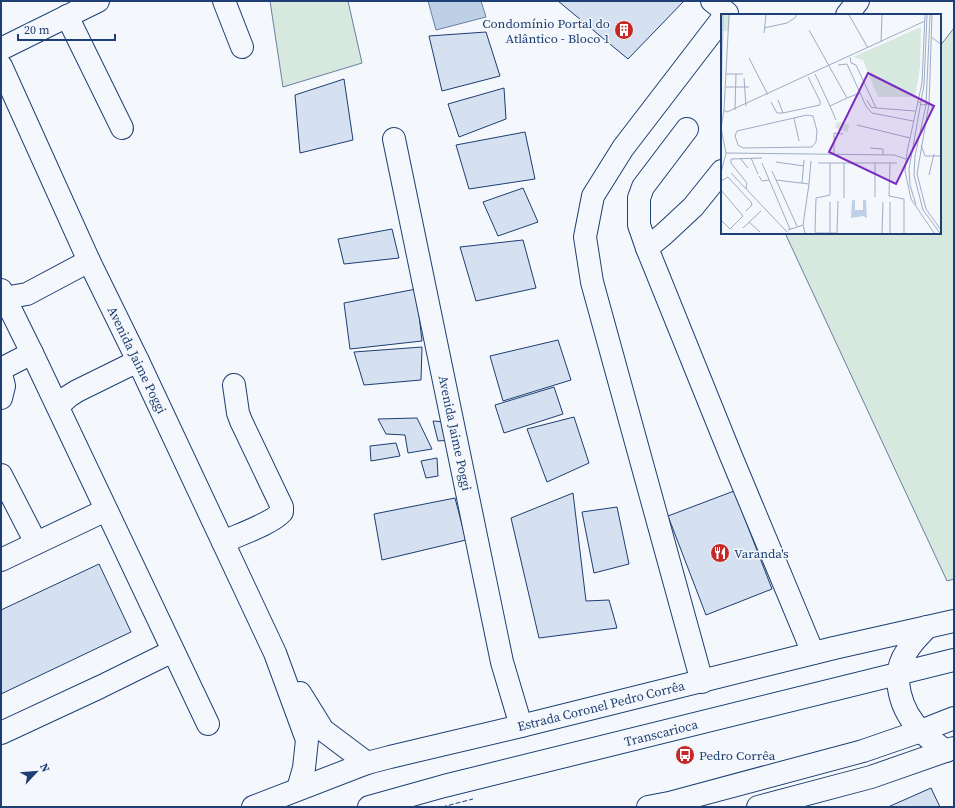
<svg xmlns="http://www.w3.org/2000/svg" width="955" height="808" font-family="'Source Serif 4',serif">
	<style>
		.green { fill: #d7e8df; stroke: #687fa3 }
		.water { fill: #bed0e5; stroke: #687fa3 }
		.building { fill: #d5e0f0; stroke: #1d3f73 }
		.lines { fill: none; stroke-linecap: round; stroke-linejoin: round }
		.minor-casing { stroke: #1d3f73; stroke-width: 24 }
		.major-casing { stroke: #1d3f73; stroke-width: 24 }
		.minor { stroke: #f4f7fb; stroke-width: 22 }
		.major { stroke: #f4f7fb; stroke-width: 22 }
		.fence { stroke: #1d3f73; stroke-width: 1; stroke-dasharray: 5 2; stroke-linecap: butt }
		.labels { text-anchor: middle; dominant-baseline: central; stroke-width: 3; stroke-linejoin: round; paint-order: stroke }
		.poi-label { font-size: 13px; fill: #1d3f73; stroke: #f4f7fb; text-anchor: start }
		.street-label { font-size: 13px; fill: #1d3f73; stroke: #f4f7fb }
		.inset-river { fill: none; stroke: #bed0e5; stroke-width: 2 }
		.inset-road { fill: none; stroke: #9eadc5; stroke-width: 1 }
		.view { fill: #7b2cbf; fill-opacity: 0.15; stroke: #7b2cbf; stroke-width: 2 }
		.inset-edge { fill: none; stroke: #1d3f73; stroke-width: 2 }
	</style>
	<rect width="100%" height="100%" fill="#f4f7fb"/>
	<g class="green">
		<path d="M270,1h78l14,62 -79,24z"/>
		<path d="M954,28v551l-7,2 -162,-348h155v-187z"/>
	</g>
	<path class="water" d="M428,1h53l5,16 -50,13z"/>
	<g class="building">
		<path d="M558,1h126l-56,58z"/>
		<path d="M486,32l14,44 -58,15 -13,-55z"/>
		<path d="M344,79l9,61 -53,13 -5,-58z"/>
		<path d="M504,88l2,31 -47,18 -11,-33z"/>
		<path d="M525,132l10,47 -66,10 -13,-44z"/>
		<path d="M523,188l15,34 -40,14 -15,-34z"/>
		<path d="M392,229l7,29 -55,6 -6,-25z"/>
		<path d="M523,240l13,48 -60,13 -16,-54z"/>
		<path d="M416,289l6,52 -72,8 -6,-46z"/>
		<path d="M558,340l13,40 -68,21 -13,-45z"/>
		<path d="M422,347l-1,33 -57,5 -10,-33z"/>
		<path d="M554,387l9,27 -59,19 -9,-28z"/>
		<path d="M574,417l15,46 -42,19 -20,-53z"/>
		<path d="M417,418l15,31 -24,4 -3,-18 -19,-1 -8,-15z"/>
		<path d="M433,421l14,1 5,18 -14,1z"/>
		<path d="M396,443l4,13 -29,5 -1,-15z"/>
		<path d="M437,458l1,18 -12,2 -5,-17z"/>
		<path d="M734,491l38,98 -66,26 -38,-99z"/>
		<path d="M573,493l13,108 23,-1 8,28 -78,10 -28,-120z"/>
		<path d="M455,498l11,42 -84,20 -8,-46z"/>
		<path d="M617,507l12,57 -35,9 -12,-61z"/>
		<path d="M99,564l32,68 -130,62v-84z"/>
		<path d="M931,788l9,19h-52z"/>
	</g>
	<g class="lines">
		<defs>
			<g id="minor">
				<path d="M224,1l18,46"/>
				<path d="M712,1l15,12"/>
				<path d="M847,15l11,-14"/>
				<path d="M67,16l55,112"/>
				<path d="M1,49l97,-48"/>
				<path d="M1,66l88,195 49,100 137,292 32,87 -3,28 -6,21"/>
				<path d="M394,139l108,523 19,64"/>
				<path d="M722,171l-29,36 -29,27 -17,14 84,208 82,197"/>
				<path d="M647,248l-8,-23v-27l4,-11 44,-58"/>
				<path d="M1,290l31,63 176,371"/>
				<path d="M4,298l23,-4 62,-33"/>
				<path d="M1,369l31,-16"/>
				<path d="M1,374l3,12 -3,12"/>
				<path d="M58,406l11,-10 8,-5 61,-30"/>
				<path d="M1,475l35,68"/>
				<path d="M223,542c15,-7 48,-18 59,-30v-5l-41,-86 -3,-8 -4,-28"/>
				<path d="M1,560l105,-50"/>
				<path d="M702,682l-110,-400 -7,-45 8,-41 30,-48 99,-129"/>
				<path d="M300,693l23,37 44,33"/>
				<path d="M1,733l99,-46 73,-36"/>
				<path d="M369,807l75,-21 510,-126"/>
				<path d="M648,807l21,-4 194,-52 58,-20 33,-13"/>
			</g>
			<g id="major">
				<path d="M927,627c-7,8 -15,15 -20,24 -18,25 -6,61 15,81 7,7 16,13 24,19"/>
				<path d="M253,807l114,-44 23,-6 131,-31 313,-78 120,-27"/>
				<path d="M758,807l113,-30 83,-29"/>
			</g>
		</defs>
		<use href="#minor" class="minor-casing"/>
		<use href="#major" class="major-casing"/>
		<use href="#minor" class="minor"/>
		<use href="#major" class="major"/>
		<path class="fence" d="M442,807l31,-8"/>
	</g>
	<defs>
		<symbol id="building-disc" viewBox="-11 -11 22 22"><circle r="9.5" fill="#c62828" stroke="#f4f7fb"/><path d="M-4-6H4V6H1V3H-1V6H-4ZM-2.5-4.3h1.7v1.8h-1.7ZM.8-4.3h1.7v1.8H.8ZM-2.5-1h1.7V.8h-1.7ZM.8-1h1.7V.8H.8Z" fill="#fff"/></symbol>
		<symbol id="restaurant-disc" viewBox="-11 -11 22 22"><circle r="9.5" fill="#c62828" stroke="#f4f7fb"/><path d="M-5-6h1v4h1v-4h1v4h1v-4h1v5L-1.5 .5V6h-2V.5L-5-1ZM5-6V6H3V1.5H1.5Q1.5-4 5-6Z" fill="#fff"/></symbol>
		<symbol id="bus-disc" viewBox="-11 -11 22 22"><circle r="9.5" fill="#c62828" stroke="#f4f7fb"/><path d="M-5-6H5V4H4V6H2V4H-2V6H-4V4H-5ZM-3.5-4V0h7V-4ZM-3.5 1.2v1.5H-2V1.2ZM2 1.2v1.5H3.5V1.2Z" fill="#fff"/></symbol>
	</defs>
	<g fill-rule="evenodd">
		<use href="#building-disc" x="613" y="19" width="22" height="22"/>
		<use href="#restaurant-disc" x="709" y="542" width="22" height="22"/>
		<use href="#bus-disc" x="674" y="744" width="22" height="22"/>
	</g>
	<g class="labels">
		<g class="poi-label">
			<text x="610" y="23" text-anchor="end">Condomínio Portal do<tspan x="610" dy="15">Atlântico - Bloco 1</tspan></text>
			<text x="734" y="553">Varanda's</text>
			<text x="699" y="755">Pedro Corrêa</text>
		</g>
		<g class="street-label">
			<text transform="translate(137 360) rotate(64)">Avenida Jaime Poggi</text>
			<text transform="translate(455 433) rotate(78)">Avenida Jaime Poggi</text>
			<text transform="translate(601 706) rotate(-14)">Estrada Coronel Pedro Corrêa</text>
			<text transform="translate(661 733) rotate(-14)">Transcarioca</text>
		</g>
	</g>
	<g transform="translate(721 14)">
		<rect width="220" height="220" fill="#f4f7fb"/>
		<path d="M0,1h9l-1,17 -8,-2zM200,13l-1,40 -5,30h-37l-15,-37 -10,-3zM116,108l12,2 -1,8 -13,-4z" fill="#d7e8df"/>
		<path d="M131,186h3v10h8v-10h3l1,18 -4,-2 -12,2z" fill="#bed0e5"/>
		<path class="inset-river" d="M0,70l2,-69"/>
		<path class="inset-road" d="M8,1l-5,95 3,2 198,-91M128,1l19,33M204,1l-3,68 -15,69 -2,19 6,28 23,34M209,1l-4,90 -11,51 -1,19 9,35 17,23M211,1l-3,89 -12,70 9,35 15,21M43,14l23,-5 9,-6v-2M88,16l38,68 13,-5M43,19l2,-18M210,23l10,7M160,28l1,-27M129,43l1,6 5,2 20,43 39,3M28,44l19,37M117,51l9,-1 19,42 6,7 41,8M5,60h17M94,60l15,32 17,-8M23,64l2,28M5,73h23M57,86l5,13 37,-8v-4l-12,-24M146,86l4,7 5,1M197,87l4,4 7,-1M50,88l6,11h6M109,92l6,14M14,96l1,-36M86,101l6,1 4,15 -1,11 -4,5 -69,1 -5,-3 -3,-9 2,-5zM73,104l5,23M136,111l53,13M200,131l4,11h16M149,134l13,1v6M5,139l168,2 12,4M113,140v-21l9,1M19,144l8,10M30,144l7,16M55,148l28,4M41,149l28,66M97,149h79M109,149v32l-14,3 -1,33 1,2h21M123,149v35M169,149l-1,33 15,3v34M51,157l25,55M0,159l5,-20 -5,-25 3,-18M10,159l56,59M208,161l5,-21M38,162l3,5 7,-1M55,166l33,4 -6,41M0,167l7,-4 23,25 1,3 -6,6M81,169l2,-23M88,170l2,-23M25,175l1,-6 -16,-20v-4l31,-1M0,176l22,26 -13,13 -9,-9M154,183v-34M195,191l-6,-20 -1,-16 15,-84 3,-70M28,208l11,10M22,214l18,-17M67,216l15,-5 2,8M109,219v-31M116,219l1,-32M161,219l1,-31M169,219v-31"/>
		<path class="view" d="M147,59l66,33 -38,78 -67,-32z"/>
		<rect width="220" height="220" class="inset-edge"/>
	</g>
	<rect width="955" height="808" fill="none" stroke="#1d3f73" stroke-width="4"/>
	<g transform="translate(36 772) rotate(64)" stroke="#f4f7fb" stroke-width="3" paint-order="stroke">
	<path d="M0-3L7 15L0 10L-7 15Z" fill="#1d3f73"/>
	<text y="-6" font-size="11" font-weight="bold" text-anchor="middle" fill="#1d3f73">N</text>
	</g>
	<path d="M18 34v6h97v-6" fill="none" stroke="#1d3f73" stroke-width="2"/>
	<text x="24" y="34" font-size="12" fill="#1d3f73" stroke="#f4f7fb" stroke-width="3" paint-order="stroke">20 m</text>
</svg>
